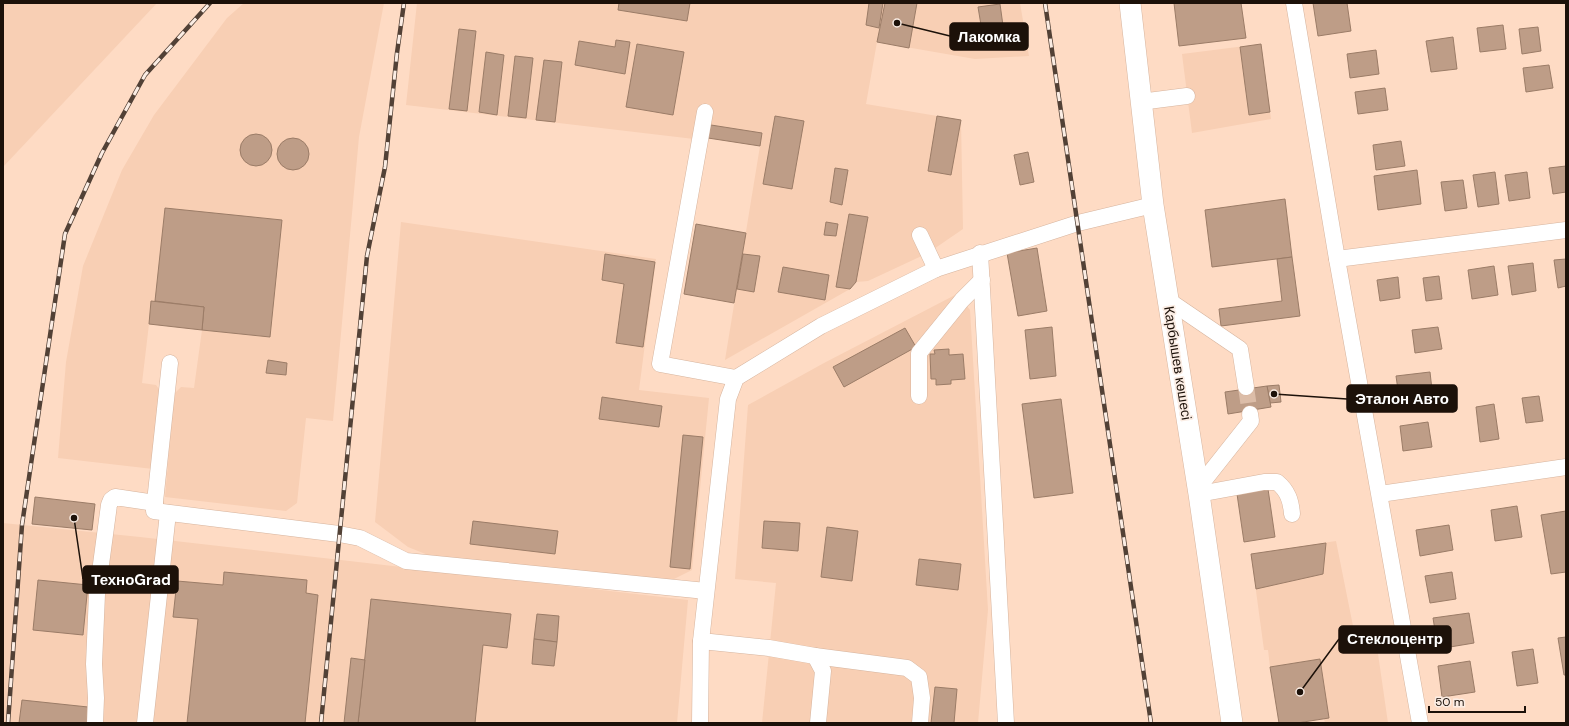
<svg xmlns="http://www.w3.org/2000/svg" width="1569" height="726" font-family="'DM Sans',sans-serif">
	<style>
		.built { fill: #f8cfb4 }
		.building { fill: #be9d87; stroke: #9b7c67 }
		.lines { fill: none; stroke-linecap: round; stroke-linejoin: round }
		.minor-tunnel { stroke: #dcbda8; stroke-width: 16; stroke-dasharray: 16 8; stroke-linecap: butt }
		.minor-casing { stroke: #d6b49e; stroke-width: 17 }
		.major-casing { stroke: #d6b49e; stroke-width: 22 }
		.minor { stroke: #fff; stroke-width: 16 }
		.major { stroke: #fff; stroke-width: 21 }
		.rail-casing { stroke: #524136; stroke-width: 4.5 }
		.rail { stroke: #fbede4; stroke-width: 3; stroke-dasharray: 9; stroke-linecap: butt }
		.labels { text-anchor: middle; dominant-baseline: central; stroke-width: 3.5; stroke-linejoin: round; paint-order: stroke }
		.street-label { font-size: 14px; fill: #1c1109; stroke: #fbede4 }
		.leader { fill: none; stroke: #1c1109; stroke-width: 1.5 }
		.callout-dot { fill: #1c1109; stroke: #fbede4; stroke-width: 1.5 }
		.callout { fill: #1c1109; stroke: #1c1109; stroke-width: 1.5 }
		.callout-label { font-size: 15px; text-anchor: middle; font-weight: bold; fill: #fff }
	</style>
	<rect width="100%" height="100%" fill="#fedbc4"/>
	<g class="built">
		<path d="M3,3h154l-154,164z"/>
		<path d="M244,3h140l-25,134 -26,284 -27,-3 -9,85 -11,8 -121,-14 9,-103 7,-7 13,1 8,-58 -53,-6 -7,59 14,2 5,7 -8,77 -95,-11 8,-96 17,-96 39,-96 32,-55 73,-97z"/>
		<path d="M417,3h603l9,53 -54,3 -98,-17 -11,62 95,16 2,109 -35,24 -60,28 -12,1 -6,7 -125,71 35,-214 -52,-8 -14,1 -288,-34z"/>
		<path d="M1261,44l10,75 -79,14 -10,-79z"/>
		<path d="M401,222l255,37 -17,131 70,8 -17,172 -24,12 -240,-27 -20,-8 -33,-25z"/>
		<path d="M957,294l13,16 18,300 -10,113h-216l14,-140 -41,-4 13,-174 76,-42z"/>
		<path d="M3,523l137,14 548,63 -11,123h-674z"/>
		<path d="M1336,541l19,95 20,-3 13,90h-63l-1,-4 5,-1 -9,-59 -50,8 -2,-17h-4l-13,-96z"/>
	</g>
	<g class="building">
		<path d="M619,3h71l-3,18 -69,-11z"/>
		<path d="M869,3h14l-4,25 -13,-3z"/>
		<path d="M885,3h32l-8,45 -32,-6z"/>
		<path d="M1174,3h67l5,35 -67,8z"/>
		<path d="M1313,3h34l4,28 -33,5z"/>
		<path d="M1000,4l5,36 -21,3 -6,-36z"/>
		<path d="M1503,25l3,24 -26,3 -3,-24z"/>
		<path d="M1538,27l3,24 -19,3 -3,-25z"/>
		<path d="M459,29l17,2 -9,80 -18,-2z"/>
		<path d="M1453,37l4,32 -26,3 -5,-31z"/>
		<path d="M616,40l14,2 -5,32 -50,-9 4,-24 36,6z"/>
		<path d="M637,44l47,8 -11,63 -47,-8z"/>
		<path d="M1261,44l9,68 -21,3 -9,-68z"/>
		<path d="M1376,50l3,24 -29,4 -3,-24z"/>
		<path d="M486,52l18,3 -7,60 -18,-3z"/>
		<path d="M515,56l18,2 -7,60 -18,-2z"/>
		<path d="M544,60l18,2 -7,60 -19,-2z"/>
		<path d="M1549,65l4,23 -27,4 -3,-24z"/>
		<path d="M1385,88l3,22 -30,4 -3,-22z"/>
		<path d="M775,116l29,5 -12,68 -29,-5z"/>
		<path d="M937,116l24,4 -10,55 -23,-4z"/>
		<path d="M711,125l51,8 -2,13 -52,-8z"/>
		<circle cx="256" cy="150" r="16"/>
		<circle cx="293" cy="154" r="16"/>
		<path d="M1401,141l4,25 -29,4 -3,-25z"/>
		<path d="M1028,152l6,30 -14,3 -6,-30z"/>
		<path d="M1566,166v26l-13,2 -4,-26z"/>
		<path d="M835,168l13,2 -6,35 -12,-3z"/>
		<path d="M1417,170l4,34 -43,6 -4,-34z"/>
		<path d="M1495,172l4,32 -21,3 -5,-32z"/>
		<path d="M1527,172l3,26 -21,3 -4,-26z"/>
		<path d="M1463,180l4,28 -22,3 -4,-29z"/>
		<path d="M1285,199l7,58 -80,10 -7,-57z"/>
		<path d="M165,208l117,12 -12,117 -68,-7 2,-23 -49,-6z"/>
		<path d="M849,214l19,3 -12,65 -6,7 -14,-2z"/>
		<path d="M826,222l12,2 -2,12 -12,-1z"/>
		<path d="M696,224l50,9 -12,70 -50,-9z"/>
		<path d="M1037,248l10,63 -29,5 -11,-63z"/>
		<path d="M605,254l50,8 -12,85 -27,-4 8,-59 -22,-4z"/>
		<path d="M743,254l17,2 -6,36 -17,-3z"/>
		<path d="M1292,257l8,59 -79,10 -2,-17 63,-8 -5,-42z"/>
		<path d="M1566,259v27l-8,2 -4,-28z"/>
		<path d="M1533,263l3,28 -24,4 -4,-29z"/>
		<path d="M1494,266l4,29 -26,4 -4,-29z"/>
		<path d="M783,267l46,8 -4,25 -47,-8z"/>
		<path d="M1439,276l3,23 -16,2 -3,-23z"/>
		<path d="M1398,277l2,21 -20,3 -3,-21z"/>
		<path d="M151,301l53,6 -2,23 -53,-6z"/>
		<path d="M1052,327l4,49 -26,3 -5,-49z"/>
		<path d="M1438,327l4,22 -27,4 -3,-23z"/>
		<path d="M905,328l11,19 -72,40 -11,-20z"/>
		<path d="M949,349v6l14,-1 2,25 -14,1v4l-15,1v-6h-5l-1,-25h5l-1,-4z"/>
		<path d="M268,360l19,3 -1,12 -20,-2z"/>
		<path d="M1430,372l3,27 -33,5 -4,-28z"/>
		<path d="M1279,385l2,17 -11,1 -3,-17z"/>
		<path d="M1267,386l4,21 -43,7 -3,-22z"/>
		<path d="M1539,396l4,25 -17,2 -4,-25z"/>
		<path d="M602,397l60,9 -3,21 -60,-8z"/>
		<path d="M1061,399l12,94 -39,5 -12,-94z"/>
		<path d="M1494,404l5,35 -19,3 -4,-35z"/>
		<path d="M1428,422l4,25 -29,4 -3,-25z"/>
		<path d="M683,435l20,2 -13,132 -20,-2z"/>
		<path d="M1268,489l7,48 -31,5 -7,-48z"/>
		<path d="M35,497l60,7 -3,26 -60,-6z"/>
		<path d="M1517,506l5,31 -27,4 -4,-31z"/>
		<path d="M1566,511v61l-15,2 -10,-59z"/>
		<path d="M473,521l85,10 -3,23 -85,-10z"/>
		<path d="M764,521l36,2 -2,28 -36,-3z"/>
		<path d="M1449,525l4,25 -33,6 -4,-26z"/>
		<path d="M827,527l31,4 -6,50 -31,-4z"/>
		<path d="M1326,543l-3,31 -67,15 -5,-35z"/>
		<path d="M919,559l42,5 -3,26 -42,-5z"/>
		<path d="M224,572l83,8 -1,13 12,2 -13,128h-118l11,-104 -25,-2 4,-36 46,4z"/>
		<path d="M1452,572l4,27 -26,4 -5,-27z"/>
		<path d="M38,580l50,5 -5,50 -50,-5z"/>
		<path d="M371,599l140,15 -4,34 -24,-3 -8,78h-117z"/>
		<path d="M1469,613l5,30 -36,6 -5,-31z"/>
		<path d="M537,614l22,2 -2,26 -23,-3z"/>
		<path d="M1566,637v38h-2l-6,-37z"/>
		<path d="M534,639l23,3 -3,24 -22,-2z"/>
		<path d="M1533,649l5,34 -21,3 -5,-34z"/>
		<path d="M351,658l14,2 -7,63h-14z"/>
		<path d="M1320,659l9,59 -32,5h-18l-9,-56z"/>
		<path d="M1470,661l5,31 -33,5 -4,-31z"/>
		<path d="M935,687l22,2 -3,34h-23z"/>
		<path d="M22,700l66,7 -1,16h-68z"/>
	</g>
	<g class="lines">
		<path class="minor-tunnel" d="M1246,387l4,27"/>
		<defs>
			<g id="minor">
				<path d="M1294,3l43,256 83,464"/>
				<path d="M1140,102l47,-6"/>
				<path d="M705,112l-45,252 76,14"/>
				<path d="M920,235l16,34"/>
				<path d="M980,253l26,470"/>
				<path d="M1337,259l229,-29"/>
				<path d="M1168,300l72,49 6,38"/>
				<path d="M170,363l-16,148 185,23 21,4 46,23 300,30"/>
				<path d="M919,396v-43l43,-53 20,-20"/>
				<path d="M1198,488l53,-67 -1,-7"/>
				<path d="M1199,494l65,-12h13c11,9 14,19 15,32"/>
				<path d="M1380,494l186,-27"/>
				<path d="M701,641l68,7 46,8 92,12 12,9 3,21 -2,25"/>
				<path d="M815,656l8,15 -5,52"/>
				<path d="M95,723l1,-25 -2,-34 3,-70 12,-89 2,-5 4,-3 40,6"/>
				<path d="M145,723l23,-210"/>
				<path d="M700,723l1,-82 27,-242 8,-21 85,-52 115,-57 142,-46 75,-18"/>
			</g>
			<path id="major" d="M1130,3l23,202 46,289 33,229"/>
		</defs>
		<use href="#minor" class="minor-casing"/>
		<use href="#major" class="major-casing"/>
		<use href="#minor" class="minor"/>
		<use href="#major" class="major"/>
		<defs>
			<g id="rail">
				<path d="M1045,3l106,720"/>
				<path d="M8,723l14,-198 43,-291 37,-81 43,-78 65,-72"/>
				<path d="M321,723l46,-467 18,-89 12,-114 7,-50"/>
			</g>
		</defs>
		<use href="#rail" class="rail-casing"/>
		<use href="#rail" class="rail"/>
	</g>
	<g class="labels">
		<g class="street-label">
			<text transform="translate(1178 363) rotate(81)">Карбышев көшесі</text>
		</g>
	</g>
	<path class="leader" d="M897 23L950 36M1274 394L1347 399M74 518L83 579M1300 692L1339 639"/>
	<g class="callout-dot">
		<circle cx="897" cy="23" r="4"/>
		<circle cx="1274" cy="394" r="4"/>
		<circle cx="74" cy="518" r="4"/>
		<circle cx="1300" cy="692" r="4"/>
	</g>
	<g class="callout">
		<rect x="950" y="23" width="78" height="27" rx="4"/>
		<rect x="1347" y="385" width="110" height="27" rx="4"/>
		<rect x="83" y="566" width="95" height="27" rx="4"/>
		<rect x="1339" y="626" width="112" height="27" rx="4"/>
	</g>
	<g class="callout-label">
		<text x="989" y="42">Лакомка</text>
		<text x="1402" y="404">Эталон Авто</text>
		<text x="131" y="585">ТехноGrad</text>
		<text x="1395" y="644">Стеклоцентр</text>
	</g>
	<rect width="1569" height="726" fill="none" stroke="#1c1109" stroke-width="8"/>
	<path d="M1429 706v6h96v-6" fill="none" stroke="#1c1109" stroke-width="2"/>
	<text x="1435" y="706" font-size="12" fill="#1c1109" stroke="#fbede4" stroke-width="3" paint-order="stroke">50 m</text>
</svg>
